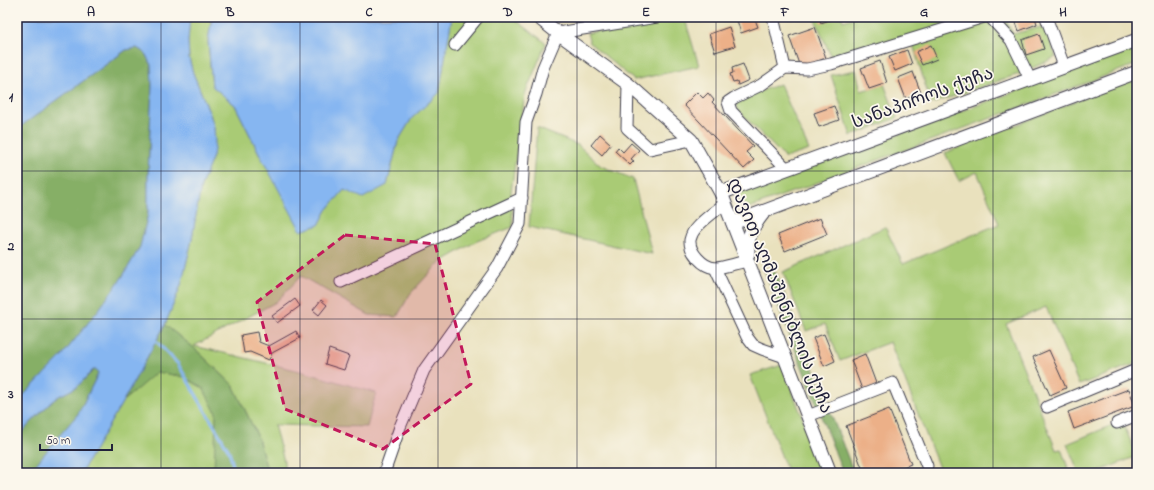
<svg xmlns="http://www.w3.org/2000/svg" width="1154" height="490" font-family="'Indie Flower','Noto Sans Georgian',sans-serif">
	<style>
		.green { fill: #a9cb74; stroke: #667658 }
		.forest { fill: #86af66; stroke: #546850 }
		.water { fill: #86b6f1; stroke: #546c96 }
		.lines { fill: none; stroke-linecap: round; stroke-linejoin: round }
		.stream { stroke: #86b6f1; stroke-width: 3 }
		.building { fill: #ecb088 }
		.minor-casing { stroke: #403f4e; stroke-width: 13 }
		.major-casing { stroke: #403f4e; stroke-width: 15 }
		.minor { stroke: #fff; stroke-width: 11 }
		.major { stroke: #fff; stroke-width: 13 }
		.marked { fill: #c2185b; fill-opacity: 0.2; stroke: #c2185b; stroke-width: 3; stroke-dasharray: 8 5; stroke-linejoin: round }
		.grid { fill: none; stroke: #22223b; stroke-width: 1; stroke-opacity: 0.55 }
		.labels { text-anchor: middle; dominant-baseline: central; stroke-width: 3.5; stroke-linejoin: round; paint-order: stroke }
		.street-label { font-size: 18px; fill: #22223b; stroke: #fbf7ec }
		.neatline { fill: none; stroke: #22223b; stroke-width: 1.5 }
		.grid-label { font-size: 13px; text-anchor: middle; font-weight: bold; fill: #22223b }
	</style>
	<rect width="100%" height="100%" fill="#fbf7ec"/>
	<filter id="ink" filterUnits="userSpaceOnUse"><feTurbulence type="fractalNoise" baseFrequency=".025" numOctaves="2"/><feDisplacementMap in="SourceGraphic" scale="8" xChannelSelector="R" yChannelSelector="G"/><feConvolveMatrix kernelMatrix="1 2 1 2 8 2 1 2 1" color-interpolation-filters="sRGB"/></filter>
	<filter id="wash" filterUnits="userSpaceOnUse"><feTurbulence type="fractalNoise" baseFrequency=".012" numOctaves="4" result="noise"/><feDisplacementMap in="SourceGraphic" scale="16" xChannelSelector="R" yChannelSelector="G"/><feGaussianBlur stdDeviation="0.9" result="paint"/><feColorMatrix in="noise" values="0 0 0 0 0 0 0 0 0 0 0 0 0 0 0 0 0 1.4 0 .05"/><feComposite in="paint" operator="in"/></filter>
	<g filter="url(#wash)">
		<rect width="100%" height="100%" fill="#e9e1bd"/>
		<g class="green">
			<path d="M190,17h22l-4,24 4,45 23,19 26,52 58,68 8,-15 17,-20 43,-5 11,-44 14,-23 27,-25 13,-76h60l34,26 -21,51 -14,98 2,35 -36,14 -38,22 -29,31 -13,23 -28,-2 -68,-39 -25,26 -82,44 106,25 76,22 -9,34 -93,-2 10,36v12h-16l-11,-38 -24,-50 -40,-38 -26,-20 60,75 26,71h-172l42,-72 42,-76 16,-40 10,-41 10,-58 12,-30 1,-29 -4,-13 -17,-41 -4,-15 -1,-17z"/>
			<path d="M814,17h28l1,4 12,-4h121l-143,44z"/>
			<path d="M997,17h8l8,17 32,-8 11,31 -28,13z"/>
			<path d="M985,18l20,21 17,34 -91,31 -19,-63z"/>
			<path d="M685,19l14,47 -65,14 -44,-37 -3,-10z"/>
			<path d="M1137,47v17l-391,145 -5,-3 -4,-9 3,-5z"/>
			<path d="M856,70l5,21 23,-7 13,34 -46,18 -20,-61z"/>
			<path d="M1137,77v286l-58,22 -33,-78 -40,17 50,126 5,-1 9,24h-129l-51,-131 -50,19 -15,-37 -19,7 -23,-59 102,-45 18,37 96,-40 -22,-52 -18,9 -14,-28z"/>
			<path d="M780,84l29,66 -24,8 -47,-48 -2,-8 5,-4z"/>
			<path d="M537,128l41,17 23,21 32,13 19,75 -123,-27z"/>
			<path d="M782,365l42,108h-36l-38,-98z"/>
			<path d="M1122,421l15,35 -37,15v2h-21l-12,-29z"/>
		</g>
		<g class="forest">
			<path d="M137,48l8,5 6,12 1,20 -4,92v37l-8,33 -17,29 -23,32 -39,49 -44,45v-273l109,-79z"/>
			<path d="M764,269l12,4 78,200h-11z"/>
			<path d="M165,325l28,22 40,38 24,50 11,38h-54l2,-60 -13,-25 -19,-11 -27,-5 -34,29z"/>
			<path d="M95,369l2,1 1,4 -20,40 -49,59h-12v-36l34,-35 8,-6 18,-9z"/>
		</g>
		<g class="water">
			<path d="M17,17h173l-2,24 1,17 4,15 17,41 4,13 1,15 -2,14 -12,30 -10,58 -10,41 -16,40 -42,76 -42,72h-52l30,-37 19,-22 20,-40 -1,-4h-4l-16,17 -18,9 -8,6 -34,35v-35l44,-45 39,-49 23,-32 17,-29 8,-33v-37l4,-92 -1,-20 -6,-12 -8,-5 -11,2 -109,79z"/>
			<path d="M212,17h240l-13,76 -27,25 -14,23 -11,44 -24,13 -19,-8 -17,20 -8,15 -18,6 -40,-74 -26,-52 -23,-19 -4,-45z"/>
		</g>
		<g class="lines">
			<path class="stream" d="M156,341l22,23 51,87 6,22"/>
		</g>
		<g id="blocks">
			<g class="building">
				<path d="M736,17h18l4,10 -17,6z"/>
				<path d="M819,17h19l-17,6z"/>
				<path d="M1014,17h21l2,7 -18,7z"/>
				<path d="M729,27l6,19 -20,6 -6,-18z"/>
				<path d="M815,27l11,31 -26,9 -11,-31z"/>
				<path d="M1039,34l5,15 -18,6 -4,-15z"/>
				<path d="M931,45l6,14 -15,6 -6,-13z"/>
				<path d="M907,50l5,14 -17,7 -6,-14z"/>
				<path d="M880,61l7,22 -18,6 -8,-21z"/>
				<path d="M743,64l6,16 -11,5 -1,-4 -4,1 -3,-8 3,-1 -1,-5z"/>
				<path d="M913,72l8,21 -15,6 -8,-21z"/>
				<path d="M697,92l6,6 5,-5 6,7 -2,2 41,44 -7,6 8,8 -10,9 -60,-64z"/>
				<path d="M834,106l5,14 -20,7 -5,-14z"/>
				<path d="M600,134l11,10 -9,11 -11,-10z"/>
				<path d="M631,143l8,7 -8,9 3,2 -4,4 -15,-14 3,-4 5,5z"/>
				<path d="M820,218l7,16 -42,17 -7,-16z"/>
				<path d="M295,299l5,7 -23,17 -5,-7z"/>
				<path d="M321,300l6,5 -8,10 -6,-5z"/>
				<path d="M296,331l4,7 -28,15 -3,7 -19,-8 -6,1 -3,-18 16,-3 2,10 10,4z"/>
				<path d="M824,334l11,27 -11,5 -11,-28z"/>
				<path d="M329,349l20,7 -5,14 -19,-6z"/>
				<path d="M1049,350l17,38 -16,7 -17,-38z"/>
				<path d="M865,354l12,32 -14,6 -12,-32z"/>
				<path d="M1129,389l6,17 -61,23 -6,-17z"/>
				<path d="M889,409l22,55 -22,9h-25l-18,-47z"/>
			</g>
		</g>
	</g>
	<g filter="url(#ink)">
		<use href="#blocks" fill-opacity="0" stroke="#403f4e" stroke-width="1"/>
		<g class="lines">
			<defs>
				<g id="minor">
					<path d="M773,17l12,51"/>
					<path d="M990,17l21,23 19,39"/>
					<path d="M1046,17l18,49"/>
					<path d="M455,45l23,-28"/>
					<path d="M628,84l-1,44 23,21 41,-9"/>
					<path d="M786,168l-55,-57 -3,-9 6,-4 27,-13 24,-17 22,1 24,-5 153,-47"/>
					<path d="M725,203c-9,8 -20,15 -28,24 -3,3 -6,9 -7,13 -1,12 13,27 25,28 7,0 25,-6 33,-7"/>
					<path d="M715,268l32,69 6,8 9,4 23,8"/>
					<path d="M341,282l181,-84"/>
					<path d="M1047,407l89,-37"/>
					<path d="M808,416l85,-33 34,83"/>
					<path d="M1117,423l20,-8"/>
					<path d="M384,473l16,-46 24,-57 73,-102 23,-44 6,-102 10,-28 7,-26 15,-35 99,-16"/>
				</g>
				<g id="major">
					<path d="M538,17l20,16 70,51 63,56 30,53 109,280"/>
					<path d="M721,193l416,-153"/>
					<path d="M733,223l404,-151"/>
					<path d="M748,254c-1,-19 4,-27 16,-42"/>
				</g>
			</defs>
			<use href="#minor" class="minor-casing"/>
			<use href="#major" class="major-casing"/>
			<use href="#minor" class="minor"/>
			<use href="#major" class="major"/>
		</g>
	</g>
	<path class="marked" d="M345,235l90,9 36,140 -88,65 -98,-40 -28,-107z"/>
	<path class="grid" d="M161,17v456M300,17v456M438,17v456M577,17v456M716,17v456M854,17v456M993,17v456M17,171h1120M17,319h1120"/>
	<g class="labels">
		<g class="street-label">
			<text transform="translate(923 99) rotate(-20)">სანაპიროს ქუჩა</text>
			<text transform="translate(779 296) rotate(68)">დავით აღმაშენებლის ქუჩა</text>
		</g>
	</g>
	<rect width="1154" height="490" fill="none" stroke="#fbf7ec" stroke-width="44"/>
	<path d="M40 444v6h72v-6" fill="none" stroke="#22223b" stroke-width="2"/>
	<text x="46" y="444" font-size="12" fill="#22223b" stroke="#fbf7ec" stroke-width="3" paint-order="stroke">50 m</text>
	<rect x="22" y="22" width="1110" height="446" class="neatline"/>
	<g class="grid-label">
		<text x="91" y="16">A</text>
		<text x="230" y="16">B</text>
		<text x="369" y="16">C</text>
		<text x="508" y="16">D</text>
		<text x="646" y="16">E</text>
		<text x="785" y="16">F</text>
		<text x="924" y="16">G</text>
		<text x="1063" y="16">H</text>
		<text x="11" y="101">1</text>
		<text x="11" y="250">2</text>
		<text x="11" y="398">3</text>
	</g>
</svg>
